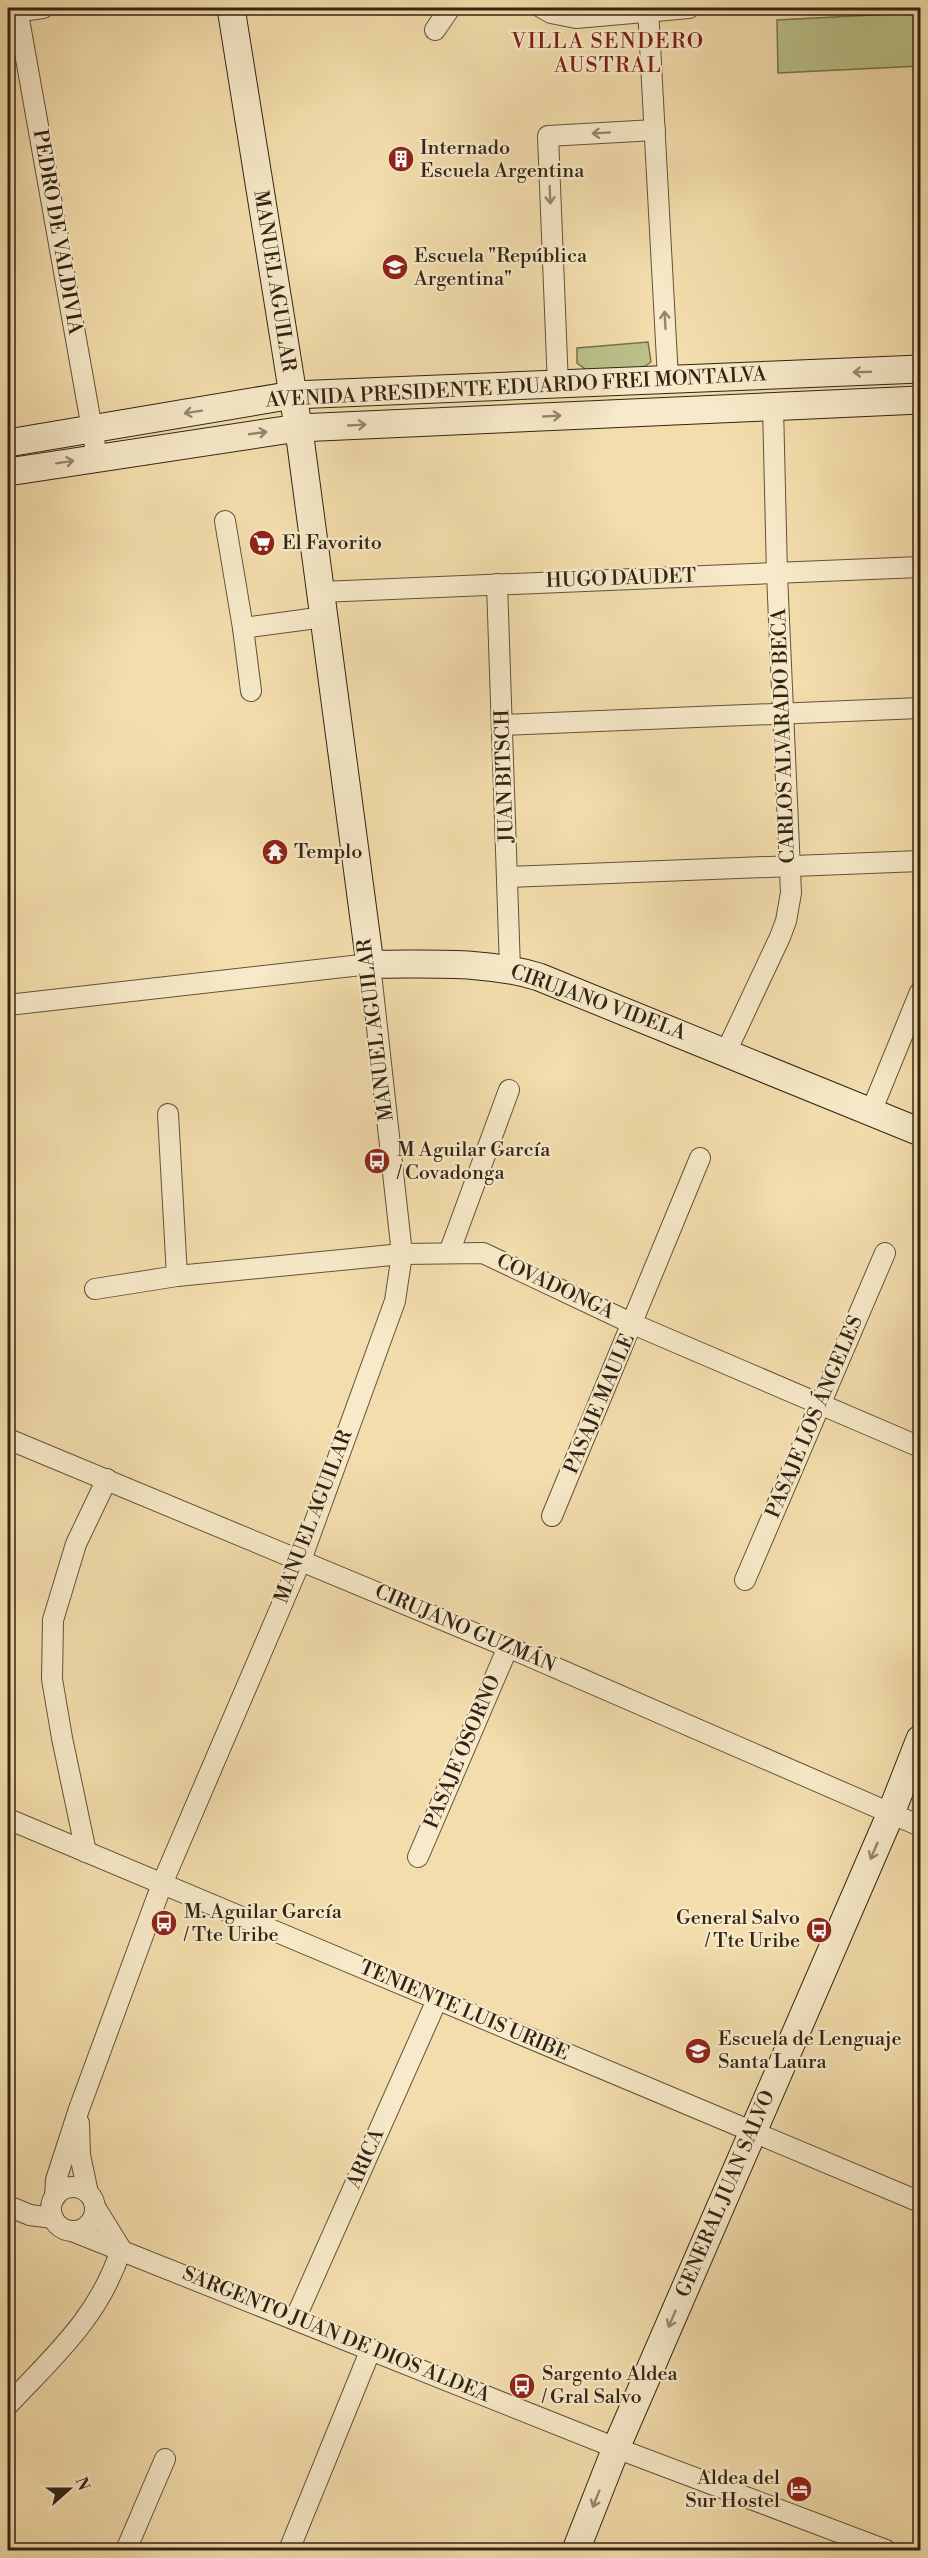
<svg xmlns="http://www.w3.org/2000/svg" width="928" height="2558" font-family="'Libre Bodoni',serif">
	<style>
		.green { fill: #bbc189; stroke: #76724e; stroke-width: 1.5 }
		.lines { fill: none; stroke-linecap: round; stroke-linejoin: round }
		.street-casing { stroke: #62523a; stroke-width: 22 }
		.secondary-casing { stroke: #322414; stroke-width: 29 }
		.street { stroke: #f7e9c9; stroke-width: 20 }
		.secondary { stroke: #f7e9c9; stroke-width: 27 }
		.oneway { stroke: #94866e }
		.labels { text-anchor: middle; dominant-baseline: central; stroke-width: 4.5; stroke-linejoin: round; paint-order: stroke }
		.poi-label { font-size: 20px; fill: #322414; stroke: #f7e9c9; text-anchor: start }
		.street-label { font-size: 20px; fill: #322414; stroke: #f7e9c9 }
		.neighbourhood-label { font-size: 21px; letter-spacing: 1.5px; fill: #7a1f14; stroke: #f7e9c9 }
	</style>
	<rect width="100%" height="100%" fill="#f3ddac"/>
	<filter id="stains"><feTurbulence type="fractalNoise" baseFrequency=".00333" numOctaves="4"/><feColorMatrix values="0 0 0 0 .2 0 0 0 0 .09 0 0 0 0 .02 0 0 0 .5 -.17"/></filter>
	<radialGradient id="worn" r=".72"><stop offset=".6" stop-color="#630" stop-opacity="0"/><stop offset="1" stop-color="#630" stop-opacity=".3"/></radialGradient>
	<g class="green">
		<path d="M903,8h17v58l-142,7 -1,-53 116,-6z"/>
		<path d="M648,342l3,20 -10,7 -53,2 -11,-8v-15z"/>
	</g>
	<g class="lines">
		<defs>
			<g id="street">
				<path d="M17,8l80,449"/>
				<path d="M542,8l9,5 25,5 113,-10"/>
				<path d="M648,8l20,371"/>
				<path d="M8,13l35,-5"/>
				<path d="M435,30l15,-22"/>
				<path d="M558,386l-10,-250 107,-6"/>
				<path d="M225,521l18,107 8,63"/>
				<path d="M497,584l13,385"/>
				<path d="M321,592l599,-25"/>
				<path d="M243,628l81,-11"/>
				<path d="M503,725l417,-17"/>
				<path d="M508,877l412,-16"/>
				<path d="M8,1005l362,-41 32,290 -7,47 -94,259 -139,324 -83,225 -23,71 -1,17"/>
				<path d="M726,1052l54,-115 6,-16 5,-28 -14,-319 -4,-168"/>
				<path d="M871,1112l49,-120"/>
				<path d="M168,1114l9,162"/>
				<path d="M449,1253l60,-163"/>
				<path d="M95,1289l82,-13 225,-22 81,-1 150,71 287,123"/>
				<path d="M8,1439l500,208 412,179"/>
				<path d="M552,1516l148,-358"/>
				<path d="M745,1580l140,-327"/>
				<path d="M8,1819l912,383"/>
				<path d="M86,1852l-24,-114 -10,-59 1,-59 23,-76 31,-65"/>
				<path d="M418,1857l90,-210"/>
				<path d="M79,2123l1,32 8,38"/>
				<circle cx="73" cy="2209" r="22"/>
				<path d="M8,2206l22,9 23,3"/>
				<path d="M95,2207l26,42"/>
				<path d="M72,2231l544,217 270,102"/>
				<path d="M295,2319l142,-319"/>
				<path d="M8,2405c46,-49 92,-89 113,-156"/>
				<path d="M126,2550l39,-91"/>
				<path d="M289,2550l82,-201"/>
			</g>
			<g id="secondary">
				<path d="M231,8l70,437 69,519c56,1 114,-4 169,13l381,155"/>
				<path d="M8,443l285,-48 627,-26"/>
				<path d="M8,472l290,-44 622,-28"/>
				<path d="M576,2550l40,-102 275,-635 29,-74"/>
			</g>
		</defs>
		<use href="#street" class="street-casing"/>
		<use href="#secondary" class="secondary-casing"/>
		<use href="#street" class="street"/>
		<use href="#secondary" class="secondary"/>
	</g>
	<defs><path id="oneway-shaft" d="M-6 0H5M1.5-3L5.5 0L1.5 3" fill="none" stroke-width="1.6" stroke-linecap="round" stroke-linejoin="round" transform="scale(1.5)"/></defs>
	<g class="oneway">
		<use href="#oneway-shaft" transform="translate(601 133) rotate(176)"/>
		<use href="#oneway-shaft" transform="translate(550 195) rotate(88)"/>
		<use href="#oneway-shaft" transform="translate(665 320) rotate(-93)"/>
		<use href="#oneway-shaft" transform="translate(862 372) rotate(178)"/>
		<use href="#oneway-shaft" transform="translate(193 412) rotate(171)"/>
		<use href="#oneway-shaft" transform="translate(552 416) rotate(-3)"/>
		<use href="#oneway-shaft" transform="translate(357 425) rotate(-3)"/>
		<use href="#oneway-shaft" transform="translate(258 433) rotate(-8)"/>
		<use href="#oneway-shaft" transform="translate(65 462) rotate(-9)"/>
		<use href="#oneway-shaft" transform="translate(874 1851) rotate(113)"/>
		<use href="#oneway-shaft" transform="translate(672 2319) rotate(113)"/>
		<use href="#oneway-shaft" transform="translate(596 2499) rotate(112)"/>
	</g>
	<defs>
		<symbol id="building-disc" viewBox="-11 -11 22 22"><circle r="9.5" fill="#8f2418" stroke="#f7e9c9"/><path d="M-4-6H4V6H1V3H-1V6H-4ZM-2.5-4.3h1.7v1.8h-1.7ZM.8-4.3h1.7v1.8H.8ZM-2.5-1h1.7V.8h-1.7ZM.8-1h1.7V.8H.8Z" fill="#fff"/></symbol>
		<symbol id="school-disc" viewBox="-11 -11 22 22"><circle r="9.5" fill="#8f2418" stroke="#f7e9c9"/><path d="M0-5L7-2L0 1L-7-2ZM-4 1L0 2.5L4 1V4Q0 6-4 4Z" fill="#fff"/></symbol>
		<symbol id="supermarket-disc" viewBox="-11 -11 22 22"><circle r="9.5" fill="#8f2418" stroke="#f7e9c9"/><path d="M-6-5.5h2.5l.6 2H6L4.5 2H-2.5L-4.4-4H-6ZM-1.5 3.2a1.3 1.3 0 1 0 .1 0ZM3 3.2a1.3 1.3 0 1 0 .1 0Z" fill="#fff"/></symbol>
		<symbol id="temple-disc" viewBox="-11 -11 22 22"><circle r="9.5" fill="#8f2418" stroke="#f7e9c9"/><path d="M0-6L5-2H3V0L6.5 2.5H4V6H1.5V3h-3V6H-4V2.5H-6.5L-3 0V-2H-5Z" fill="#fff"/></symbol>
		<symbol id="bus-disc" viewBox="-11 -11 22 22"><circle r="9.5" fill="#8f2418" stroke="#f7e9c9"/><path d="M-5-6H5V4H4V6H2V4H-2V6H-4V4H-5ZM-3.5-4V0h7V-4ZM-3.5 1.2v1.5H-2V1.2ZM2 1.2v1.5H3.5V1.2Z" fill="#fff"/></symbol>
		<symbol id="hotel-disc" viewBox="-11 -11 22 22"><circle r="9.5" fill="#8f2418" stroke="#f7e9c9"/><path d="M-6-4.5h1.5V1H6V5H4.5V3h-9V5H-6ZM-4 0a1.8 1.8 0 1 1 3.6 0ZM.5 0V-2.5h3Q6-2.5 6 0Z" fill="#fff"/></symbol>
	</defs>
	<g fill-rule="evenodd">
		<use href="#building-disc" x="386" y="144" width="30" height="30"/>
		<use href="#school-disc" x="380" y="252" width="30" height="30"/>
		<use href="#supermarket-disc" x="247" y="528" width="30" height="30"/>
		<use href="#temple-disc" x="260" y="837" width="30" height="30"/>
		<use href="#bus-disc" x="362" y="1146" width="30" height="30"/>
		<use href="#bus-disc" x="149" y="1908" width="30" height="30"/>
		<use href="#bus-disc" x="804" y="1915" width="30" height="30"/>
		<use href="#school-disc" x="683" y="2036" width="30" height="30"/>
		<use href="#bus-disc" x="507" y="2371" width="30" height="30"/>
		<use href="#hotel-disc" x="784" y="2474" width="30" height="30"/>
	</g>
	<g class="labels">
		<g class="poi-label">
			<text x="420" y="148">Internado<tspan x="420" dy="23">Escuela Argentina</tspan></text>
			<text x="414" y="256">Escuela "República<tspan x="414" dy="23">Argentina"</tspan></text>
			<text x="282" y="543">El Favorito</text>
			<text x="294" y="852">Templo</text>
			<text x="397" y="1150">M Aguilar García<tspan x="397" dy="23">/ Covadonga</tspan></text>
			<text x="184" y="1912">M. Aguilar García<tspan x="184" dy="23">/ Tte Uribe</tspan></text>
			<text x="800" y="1918" text-anchor="end">General Salvo<tspan x="800" dy="23">/ Tte Uribe</tspan></text>
			<text x="718" y="2039">Escuela de Lenguaje<tspan x="718" dy="23">Santa Laura</tspan></text>
			<text x="542" y="2374">Sargento Aldea<tspan x="542" dy="23">/ Gral Salvo</tspan></text>
			<text x="780" y="2478" text-anchor="end">Aldea del<tspan x="780" dy="23">Sur Hostel</tspan></text>
		</g>
		<g class="street-label">
			<text transform="translate(57 232) rotate(80)">PEDRO DE VALDIVIA</text>
			<text transform="translate(274 281) rotate(81)">MANUEL AGUILAR</text>
			<text transform="translate(516 388) rotate(-3)">AVENIDA PRESIDENTE EDUARDO FREI MONTALVA</text>
			<text transform="translate(621 579) rotate(-2)">HUGO DAUDET</text>
			<text transform="translate(784 736) rotate(-92)">CARLOS ALVARADO BECA</text>
			<text transform="translate(505 776) rotate(-92)">JUAN BITSCH</text>
			<text transform="translate(598 1003) rotate(20)">CIRUJANO VIDELA</text>
			<text transform="translate(376 1030) rotate(-97)">MANUEL AGUILAR</text>
			<text transform="translate(555 1287) rotate(25)">COVADONGA</text>
			<text transform="translate(600 1404) rotate(-67)">PASAJE MAULE</text>
			<text transform="translate(815 1417) rotate(-67)">PASAJE LOS ÁNGELES</text>
			<text transform="translate(314 1517) rotate(-69)">MANUEL AGUILAR</text>
			<text transform="translate(465 1629) rotate(23)">CIRUJANO GUZMÁN</text>
			<text transform="translate(463 1752) rotate(-67)">PASAJE OSORNO</text>
			<text transform="translate(464 2011) rotate(23)">TENIENTE LUIS URIBE</text>
			<text transform="translate(366 2159) rotate(-66)">ARICA</text>
			<text transform="translate(726 2194) rotate(-67)">GENERAL JUAN SALVO</text>
			<text transform="translate(336 2335) rotate(22)">SARGENTO JUAN DE DIOS ALDEA</text>
		</g>
		<g class="neighbourhood-label">
			<text x="608" y="42">VILLA SENDERO<tspan x="608" dy="24">AUSTRAL</tspan></text>
		</g>
	</g>
	<rect width="928" height="2558" fill="none" stroke="#f3ddac" stroke-width="30"/>
	<rect x="9" y="9" width="910" height="2540" fill="none" stroke="#322414" stroke-width="3"/>
	<rect x="15" y="15" width="898" height="2528" fill="none" stroke="#322414" stroke-width="1.5"/>
	<g transform="translate(69 2489) rotate(69)" stroke="#f7e9c9" stroke-width="4.5" paint-order="stroke">
	<path d="M0-4.5L10 22L0 15L-10 22Z" fill="#322414"/>
	<text y="-9" font-size="16" font-weight="bold" text-anchor="middle" fill="#322414">N</text>
	</g>
	<rect width="100%" height="100%" filter="url(#stains)"/>
	<rect width="100%" height="100%" fill="url(#worn)"/>
</svg>
